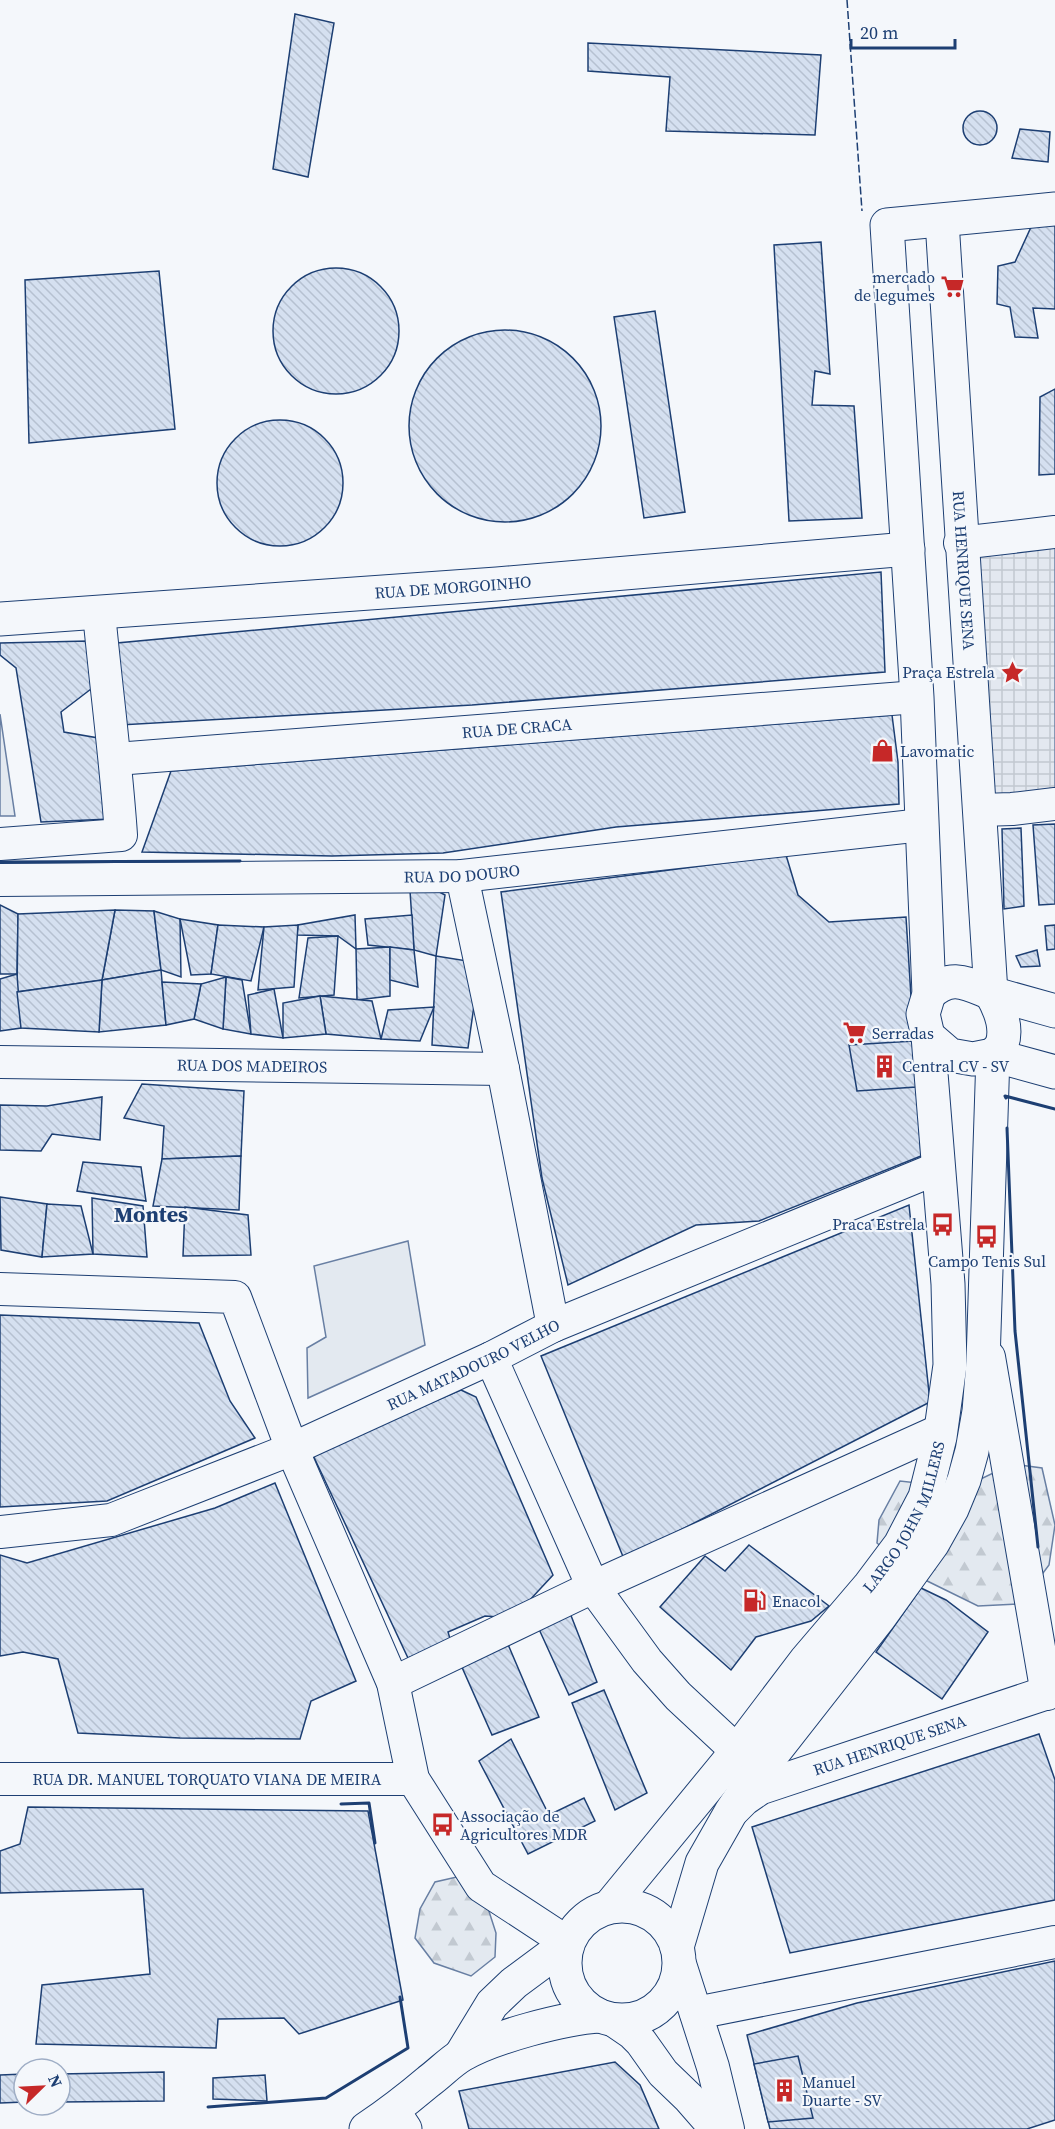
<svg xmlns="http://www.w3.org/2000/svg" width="1055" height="2129" font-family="'Source Serif 4',serif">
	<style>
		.green { fill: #e3e9f0; stroke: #687fa3; stroke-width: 1.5 }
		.forest { fill: url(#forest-firs); stroke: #687fa3; stroke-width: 1.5 }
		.plaza { fill: url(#plaza-grid); stroke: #687fa3; stroke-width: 1.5 }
		.building { fill: url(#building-back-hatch); stroke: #1d3f73; stroke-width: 1.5 }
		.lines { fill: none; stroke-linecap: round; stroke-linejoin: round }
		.minor-casing { stroke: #1d3f73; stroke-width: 34 }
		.tertiary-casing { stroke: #1d3f73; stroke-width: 35 }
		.secondary-casing { stroke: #1d3f73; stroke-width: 35 }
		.primary-casing { stroke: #1d3f73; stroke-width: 35 }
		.minor { stroke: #f4f7fb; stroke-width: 32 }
		.tertiary { stroke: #f4f7fb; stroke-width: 33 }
		.secondary { stroke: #f4f7fb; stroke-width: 33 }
		.primary { stroke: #f4f7fb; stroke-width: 33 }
		.fence { stroke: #1d3f73; stroke-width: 1.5; stroke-dasharray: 8 3; stroke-linecap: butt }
		.wall { stroke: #1d3f73; stroke-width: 3 }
		.labels { text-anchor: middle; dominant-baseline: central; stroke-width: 4.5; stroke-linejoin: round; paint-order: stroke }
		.poi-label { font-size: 16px; fill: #1d3f73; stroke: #f4f7fb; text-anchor: start }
		.street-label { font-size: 16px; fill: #1d3f73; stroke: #f4f7fb }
		.district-label { font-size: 22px; font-weight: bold; fill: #1d3f73; stroke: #f4f7fb }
	</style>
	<defs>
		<pattern id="forest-firs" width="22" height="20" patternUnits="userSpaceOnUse" patternTransform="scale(1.5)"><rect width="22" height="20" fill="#e3e9f0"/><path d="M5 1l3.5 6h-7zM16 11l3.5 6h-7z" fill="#c2c9d1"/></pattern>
		<pattern id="plaza-grid" width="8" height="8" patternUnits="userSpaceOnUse" patternTransform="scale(1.5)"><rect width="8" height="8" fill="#e3e8f0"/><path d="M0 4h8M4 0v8" fill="none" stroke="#c2c8d1"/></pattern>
		<pattern id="building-back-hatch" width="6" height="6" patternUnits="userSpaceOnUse" patternTransform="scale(1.5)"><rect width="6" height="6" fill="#d5e0f0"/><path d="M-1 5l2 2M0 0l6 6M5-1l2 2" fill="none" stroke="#b6c1d1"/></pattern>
	</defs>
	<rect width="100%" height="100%" fill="#f4f7fb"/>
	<g class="green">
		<path d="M0,714l15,102h-15z"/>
		<path d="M408,1241l17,104 -117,53 -1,-50 19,-11 -12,-71z"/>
	</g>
	<g class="forest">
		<path d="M1012,1464l30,4 13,57 -6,40 -29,39 -42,2 -63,-31 -38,-32 2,-23 21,-39 62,7z"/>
		<path d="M461,1876l24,23 11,34 -1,24 -24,19 -37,-13 -19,-25 5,-29 15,-27z"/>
	</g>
	<path class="plaza" d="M1055,532v269l-74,9 -21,-267z"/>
	<g class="building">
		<path d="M295,14l39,9 -26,154 -35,-8z"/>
		<path d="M588,43l233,12 -6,80 -149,-4 4,-54 -82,-6z"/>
		<circle cx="980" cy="128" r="17"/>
		<path d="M1020,129l30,3 -2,30 -36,-4z"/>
		<path d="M1055,223v86l-22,-1 5,30 -23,-1 -5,-30 -13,-3 1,-38 17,-4 17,-37z"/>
		<path d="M821,242l9,132 -15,-3 -3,34 42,1 8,112 -73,3 -15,-276z"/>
		<circle cx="336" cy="331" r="63"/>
		<path d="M159,271l16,158 -146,14 -4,-163z"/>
		<path d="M655,311l30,201 -41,6 -30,-201z"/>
		<circle cx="505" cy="426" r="96"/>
		<path d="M1055,389v85l-16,1 1,-78z"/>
		<circle cx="280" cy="483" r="63"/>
		<path d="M881,572l4,100 -413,33 -352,20 -3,-82z"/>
		<path d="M88,641l3,48 -30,23 3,20 40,7 7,80 -70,3 -25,-154 -16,-13v-12z"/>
		<path d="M892,715l6,47 1,42 -283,23 -173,26 -111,3 -190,-4 29,-81z"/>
		<path d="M1055,824v80l-16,1 -6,-80z"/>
		<path d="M1021,828l3,78 -20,3 -2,-80z"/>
		<path d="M786,855l12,40 31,27 77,-5 15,239 -162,65 -63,4 -128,60 -26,-107 -41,-286z"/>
		<path d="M409,876l36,19 -9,61 -22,-6z"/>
		<path d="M0,905l18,9 -1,60h-17z"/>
		<path d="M115,910l39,1 7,59 -59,10z"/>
		<path d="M115,910l-13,70 -85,12 1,-78z"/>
		<path d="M154,911l26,8 1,58 -20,-7z"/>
		<path d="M355,915l1,34 -18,-13 -41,-1 1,-10z"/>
		<path d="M412,915l2,35 -46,-5 -3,-26z"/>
		<path d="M180,919l38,6 -7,49 -20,1z"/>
		<path d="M218,925l46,2 -13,54 -40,-7z"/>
		<path d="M298,925l-4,62 -36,3 6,-63z"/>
		<path d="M1055,925v24l-8,1 -2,-24z"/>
		<path d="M338,936l-4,59 -35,3 9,-60z"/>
		<path d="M390,947v49l-33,4 -1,-51z"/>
		<path d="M390,947l24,3 4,37 -28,-7z"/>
		<path d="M1037,950l3,16 -19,1 -5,-11z"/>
		<path d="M436,956l44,7 -12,85 -36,-3z"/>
		<path d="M161,970l5,55 -67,7 3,-52z"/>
		<path d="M17,974l4,54 -21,3v-52z"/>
		<path d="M226,977l16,3 9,54 -28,-5z"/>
		<path d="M226,977l-3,52 -29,-10 7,-35z"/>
		<path d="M102,980l-3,52 -78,-4 -4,-36z"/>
		<path d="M162,982l39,2 -7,35 -28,6z"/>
		<path d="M274,989l9,49 -32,-4 -3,-39z"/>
		<path d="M320,996l52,5 9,38 -55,-5z"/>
		<path d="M320,996l6,38 -43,4v-35z"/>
		<path d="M434,1007l-14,34 -39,-2 7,-29z"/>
		<path d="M914,1041l2,46 -59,4 -8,-46z"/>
		<path d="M142,1084l102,7 -3,65 -79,3 2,-33 -40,-8z"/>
		<path d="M102,1097l-2,43 -48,-6 -11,17 -41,-1v-45l47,1z"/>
		<path d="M241,1156l-2,54 -86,-4 9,-47z"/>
		<path d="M83,1162l58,5 5,34 -69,-10z"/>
		<path d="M0,1197l47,7 -5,53 -41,-7z"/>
		<path d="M92,1198l51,8 4,51 -54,-3z"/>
		<path d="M47,1204l34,2 12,48 -51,3z"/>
		<path d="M909,1205l21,197 -306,157 -83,-203z"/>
		<path d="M185,1207l63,8 3,40 -68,1z"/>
		<path d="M0,1315l199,8 31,78 25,37 -148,63 -107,6z"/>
		<path d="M461,1390l15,7 77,178 -25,27 -29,15 -14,-1 -37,16 3,10 -43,16 -96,-205z"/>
		<path d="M275,1483l81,198 -45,20 -11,38 -120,-1 -102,-5 -20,-74 -35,-7 -23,4v-101l27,8 188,-55z"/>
		<path d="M749,1545l80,61 -18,15 -55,16 -25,33 -71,-63 45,-51 20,15z"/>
		<path d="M921,1588l25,12 42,32 -46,67 -66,-47z"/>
		<path d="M570,1613l27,69 -28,13 -31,-68z"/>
		<path d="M507,1642l32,75 -47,18 -31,-70z"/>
		<path d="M604,1690l43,103 -32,17 -43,-107z"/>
		<path d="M1039,1734l16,46v120l-265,53 -38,-126z"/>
		<path d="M511,1739l38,76 35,-17 11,23 -67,33 -49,-93z"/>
		<path d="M28,1807l340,4 35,189 -104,34 -15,-16 -66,1 -2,29 -180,-4 6,-59 108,-11 -7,-85 -143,4v-42l20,-7z"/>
		<path d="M1055,1961v159l-28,9h-257l-23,-94 110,-32z"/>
		<path d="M798,2056l15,62 -45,4 -14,-58z"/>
		<path d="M615,2062l25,23 19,44h-190l-10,-38z"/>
		<path d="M164,2072v29l-104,1v-28z"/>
		<path d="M24,2074v28l-24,1v-28z"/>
		<path d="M265,2075l2,26 -54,-2v-21z"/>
	</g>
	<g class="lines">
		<defs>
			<g id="minor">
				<path d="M960,543l95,-11"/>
				<path id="s1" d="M116,759l801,-62"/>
				<path d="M981,810l31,-1 43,-5"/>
				<path d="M0,844l121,-9c-5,-74 -15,-148 -22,-222"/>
				<path d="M462,876l41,193 50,257"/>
				<path id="s2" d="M0,880l462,-4 460,-51"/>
				<path id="s3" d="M0,1062l503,7"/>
				<path d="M0,1289l235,8 57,152 101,234 20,96 68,107 87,57"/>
				<path d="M989,1357l58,337"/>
				<path d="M491,1358l102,229 54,74 31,35 59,55"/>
				<path id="s4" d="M0,1532l111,-12 181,-71 199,-91 62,-32 385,-158"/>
				<path d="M393,1683l200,-96 348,-157"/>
				<path id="s5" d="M0,1779h413"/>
				<path d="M679,1961l34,106 15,62"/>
				<path d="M696,2013l359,-71"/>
				<path d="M613,2020l19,13 9,9 22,31 26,25 27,31"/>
			</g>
			<g id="tertiary">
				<path d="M991,993l64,18"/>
				<path d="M993,1055l62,17"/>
				<path id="s6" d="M734,1809l10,-10 16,-11 295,-98"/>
				<path d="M393,2111l12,18"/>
			</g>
			<g id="secondary">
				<path id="s7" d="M942,221c14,258 35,515 49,772 8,14 17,33 11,51 -1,3 -6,8 -9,11"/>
				<path d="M929,994c22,-21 37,-11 62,-1"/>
				<path d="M928,1036l22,19 23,4 20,-4"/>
				<circle cx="622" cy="1963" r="57"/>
				<path id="s8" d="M609,1907l128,-156 69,-91 64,-75 30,-40 25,-48 15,-60 10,-72 -2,-81 -20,-248 -5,-22 6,-20 -12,-297 -30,-472 168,-16"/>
				<path d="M677,1947l25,-84 29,-51 22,-33 126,-161 54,-75 19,-34 12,-29 8,-29 7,-40 4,-49 10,-307"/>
				<path d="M461,2055l31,-51 22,-21 54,-40"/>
				<path d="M366,2129c22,-15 43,-31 63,-48 11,-8 21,-19 33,-26 31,-18 102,-37 138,-39"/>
			</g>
			<g id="primary">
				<path id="s9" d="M0,619l497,-35 411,-35"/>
			</g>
		</defs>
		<use href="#minor" class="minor-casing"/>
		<use href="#tertiary" class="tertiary-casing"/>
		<use href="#secondary" class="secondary-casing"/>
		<use href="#primary" class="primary-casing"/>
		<use href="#minor" class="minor"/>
		<use href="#tertiary" class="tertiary"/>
		<use href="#secondary" class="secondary"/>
		<use href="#primary" class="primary"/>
		<path class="fence" d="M847,0l15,211"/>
		<g class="wall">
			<path d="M0,862l240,-1"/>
			<path d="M1006,1098l-1,-2 50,13"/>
			<path d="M1007,1128l8,203 23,216"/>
			<path d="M341,1804l28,-1 6,40"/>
			<path d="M208,2107l118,-9 82,-50 -8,-51"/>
		</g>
	</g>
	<defs>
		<symbol id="supermarket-bare" viewBox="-9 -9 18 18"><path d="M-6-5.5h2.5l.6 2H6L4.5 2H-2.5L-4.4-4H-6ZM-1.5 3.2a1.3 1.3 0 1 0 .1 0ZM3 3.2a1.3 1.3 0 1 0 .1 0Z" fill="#c62828" stroke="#f4f7fb" stroke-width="2.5" paint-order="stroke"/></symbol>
		<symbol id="sight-bare" viewBox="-9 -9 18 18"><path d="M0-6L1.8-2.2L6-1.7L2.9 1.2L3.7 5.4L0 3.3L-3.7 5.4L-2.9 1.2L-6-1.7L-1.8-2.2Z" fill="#c62828" stroke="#f4f7fb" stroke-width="2.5" paint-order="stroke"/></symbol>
		<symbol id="shop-bare" viewBox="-9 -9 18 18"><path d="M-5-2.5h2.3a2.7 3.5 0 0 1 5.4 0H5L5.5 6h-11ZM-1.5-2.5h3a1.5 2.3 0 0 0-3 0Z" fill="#c62828" stroke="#f4f7fb" stroke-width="2.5" paint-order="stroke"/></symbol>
		<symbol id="building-bare" viewBox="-9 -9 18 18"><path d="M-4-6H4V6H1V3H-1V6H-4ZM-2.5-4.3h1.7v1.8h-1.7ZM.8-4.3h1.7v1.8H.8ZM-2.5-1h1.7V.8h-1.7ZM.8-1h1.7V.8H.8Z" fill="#c62828" stroke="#f4f7fb" stroke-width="2.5" paint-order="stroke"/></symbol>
		<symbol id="bus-bare" viewBox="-9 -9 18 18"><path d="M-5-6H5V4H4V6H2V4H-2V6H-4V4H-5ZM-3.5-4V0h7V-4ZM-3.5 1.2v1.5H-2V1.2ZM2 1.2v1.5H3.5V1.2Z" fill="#c62828" stroke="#f4f7fb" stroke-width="2.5" paint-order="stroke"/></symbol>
		<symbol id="fuel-bare" viewBox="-9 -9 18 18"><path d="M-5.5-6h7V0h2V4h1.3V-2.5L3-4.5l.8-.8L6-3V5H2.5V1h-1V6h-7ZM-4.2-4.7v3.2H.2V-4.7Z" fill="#c62828" stroke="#f4f7fb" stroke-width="2.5" paint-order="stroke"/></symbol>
	</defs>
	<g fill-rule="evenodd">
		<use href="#supermarket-bare" x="936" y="270" width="33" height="33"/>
		<use href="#sight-bare" x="996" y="656" width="33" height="33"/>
		<use href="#shop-bare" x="866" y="734" width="33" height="33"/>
		<use href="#supermarket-bare" x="838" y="1016" width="33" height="33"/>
		<use href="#building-bare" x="868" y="1050" width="33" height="33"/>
		<use href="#bus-bare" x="926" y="1208" width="33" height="33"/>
		<use href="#bus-bare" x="970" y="1220" width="33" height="33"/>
		<use href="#fuel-bare" x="738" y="1584" width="33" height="33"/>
		<use href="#bus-bare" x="426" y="1808" width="33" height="33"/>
		<use href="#building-bare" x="768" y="2074" width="33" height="33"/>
	</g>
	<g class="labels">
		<g class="poi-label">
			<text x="935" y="277" text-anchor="end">mercado<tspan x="935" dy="18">de legumes</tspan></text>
			<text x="995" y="672" text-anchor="end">Praça Estrela</text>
			<text x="900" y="751">Lavomatic</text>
			<text x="872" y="1033">Serradas</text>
			<text x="902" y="1066">Central CV - SV</text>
			<text x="925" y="1224" text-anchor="end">Praca Estrela</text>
			<text x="987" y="1261" text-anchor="middle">Campo Tenis Sul</text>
			<text x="772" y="1601">Enacol</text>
			<text x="460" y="1816">Associação de<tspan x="460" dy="18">Agricultores MDR</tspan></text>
			<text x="802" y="2082">Manuel<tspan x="802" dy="18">Duarte - SV</tspan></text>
		</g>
		<g class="street-label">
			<text stroke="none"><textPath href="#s7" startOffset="350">RUA HENRIQUE SENA</textPath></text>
			<text stroke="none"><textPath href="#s9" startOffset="454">RUA DE MORGOINHO</textPath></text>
			<text stroke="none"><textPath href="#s1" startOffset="402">RUA DE CRACA</textPath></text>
			<text stroke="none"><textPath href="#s2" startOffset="462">RUA DO DOURO</textPath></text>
			<text stroke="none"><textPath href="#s3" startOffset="252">RUA DOS MADEIROS</textPath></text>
			<text stroke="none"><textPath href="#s4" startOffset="506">RUA MATADOURO VELHO</textPath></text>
			<text stroke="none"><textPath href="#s8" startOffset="492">LARGO JOHN MILLERS</textPath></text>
			<text stroke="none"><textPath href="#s6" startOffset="170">RUA HENRIQUE SENA</textPath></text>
			<text stroke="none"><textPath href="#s5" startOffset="207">RUA DR. MANUEL TORQUATO VIANA DE MEIRA</textPath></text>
		</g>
		<g class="district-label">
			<text x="151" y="1214">Montes</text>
		</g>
	</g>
	<g transform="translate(42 2087) rotate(66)"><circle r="28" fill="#f4f7fb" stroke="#9eadc5" stroke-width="1.5"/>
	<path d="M0-4.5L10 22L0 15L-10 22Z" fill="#c62828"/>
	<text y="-9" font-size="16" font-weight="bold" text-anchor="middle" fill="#1d3f73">N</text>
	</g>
	<path d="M851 39v9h104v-9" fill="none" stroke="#1d3f73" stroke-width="3"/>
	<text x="860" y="39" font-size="18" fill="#1d3f73" stroke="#f4f7fb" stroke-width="4.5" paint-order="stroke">20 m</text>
</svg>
